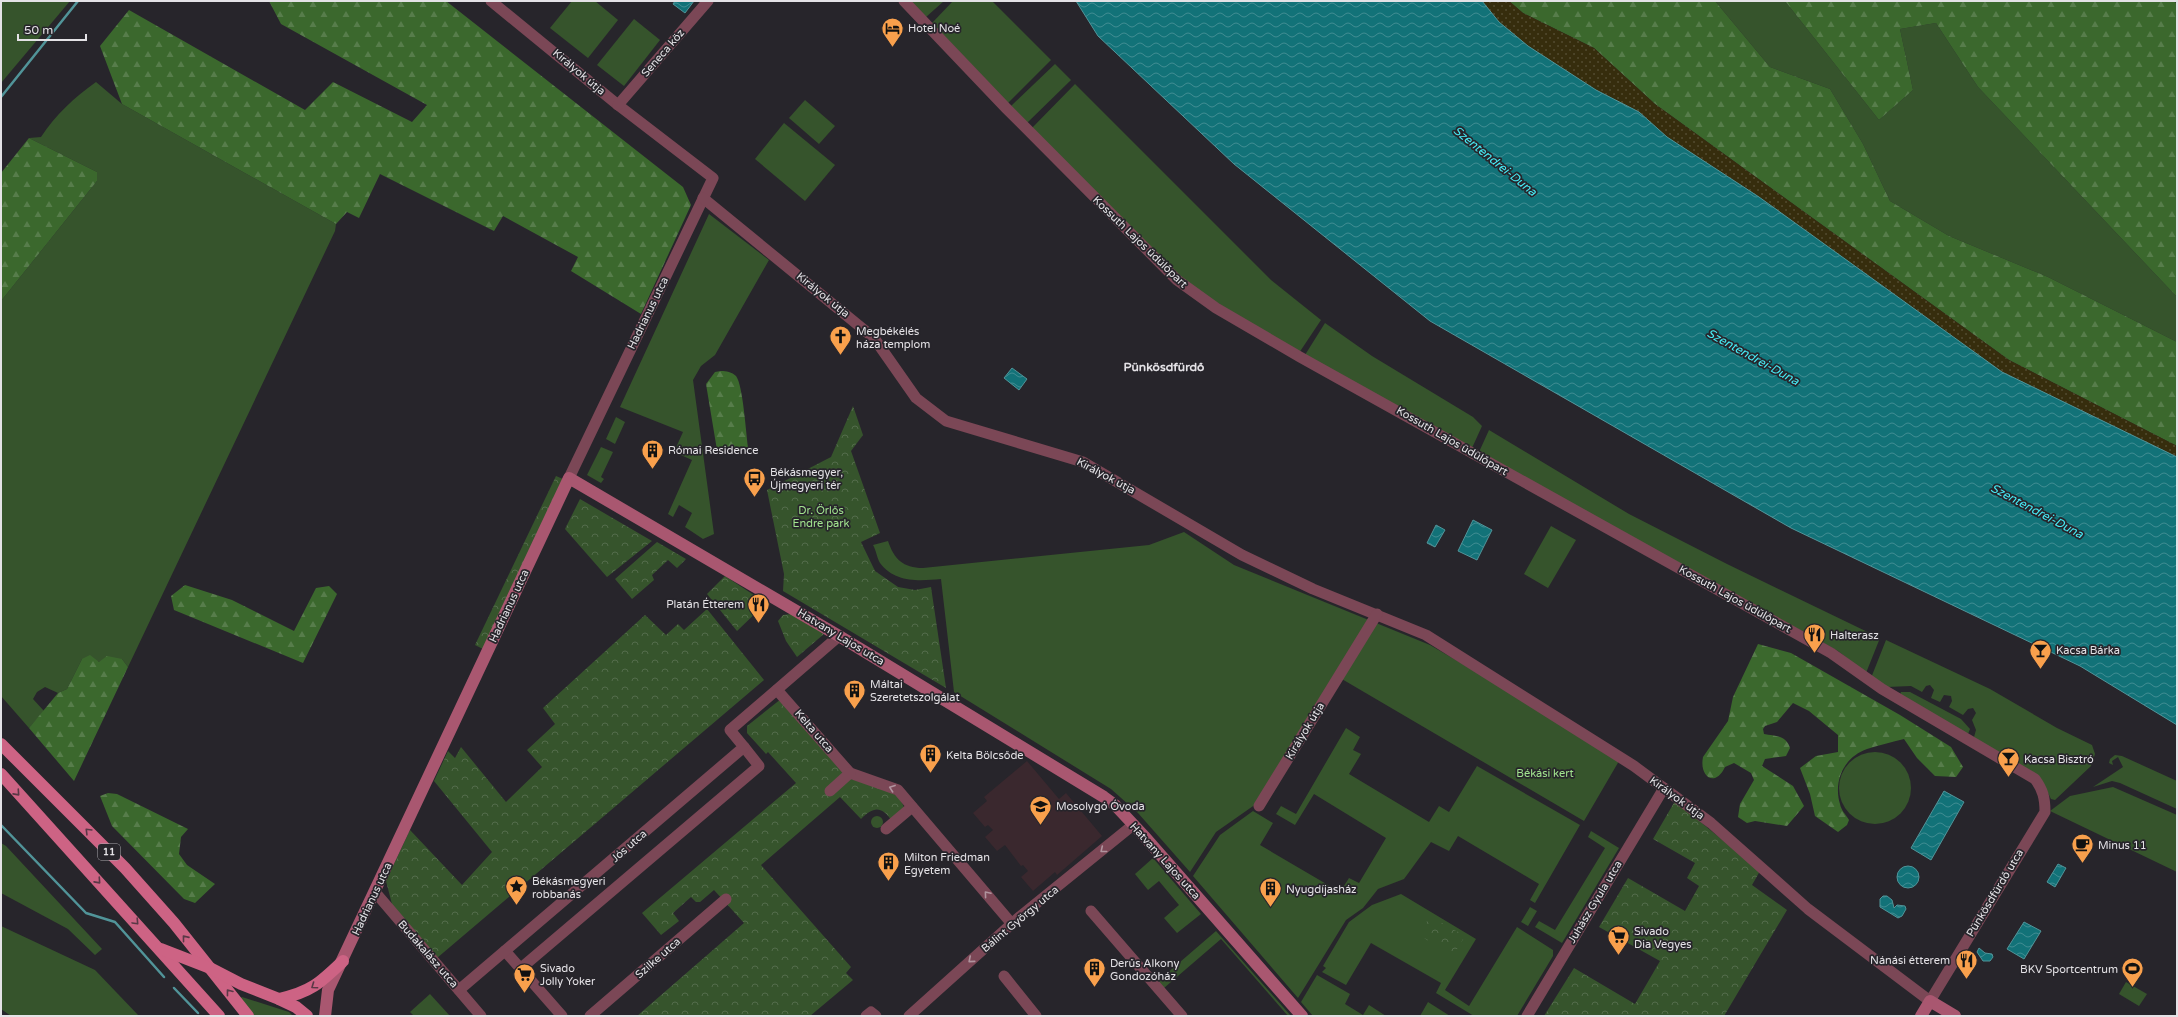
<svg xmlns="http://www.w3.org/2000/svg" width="2178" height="1017" font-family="'Varela Round',sans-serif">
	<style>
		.education { fill: #3a282e }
		.green { fill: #36542c }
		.forest { fill: url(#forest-firs) }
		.sand { fill: url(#sand-dots) }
		.park { fill: url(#park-crowns) }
		.water { fill: url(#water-waves); stroke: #519499 }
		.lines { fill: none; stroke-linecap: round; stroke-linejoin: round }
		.stream { stroke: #519499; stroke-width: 2.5 }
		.street { stroke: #7b4756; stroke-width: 11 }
		.secondary { stroke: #a95770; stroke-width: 12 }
		.primary { stroke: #cd6384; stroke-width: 12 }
		.oneway { stroke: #b0949e }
		.oneway2 { stroke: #593846 }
		.labels { text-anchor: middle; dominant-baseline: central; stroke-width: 3.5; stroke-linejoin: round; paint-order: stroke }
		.shield { fill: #27252b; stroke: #aba9ae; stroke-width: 1 }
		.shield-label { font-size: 10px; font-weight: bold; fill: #e4e2e6 }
		.poi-label { font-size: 11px; fill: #e4e2e6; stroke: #27252b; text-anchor: start }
		.street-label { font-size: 11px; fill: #e4e2e6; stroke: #27252b }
		.park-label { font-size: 11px; fill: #a1e38e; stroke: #27252b }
		.water-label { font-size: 12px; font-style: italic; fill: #46ecf6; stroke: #27252b }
		.neighbourhood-label { font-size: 12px; font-weight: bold; fill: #e4e2e6; stroke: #27252b }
	</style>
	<defs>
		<pattern id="forest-firs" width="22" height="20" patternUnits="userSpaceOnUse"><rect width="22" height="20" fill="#3b682d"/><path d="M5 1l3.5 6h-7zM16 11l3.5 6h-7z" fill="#577d4b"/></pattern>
		<pattern id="sand-dots" width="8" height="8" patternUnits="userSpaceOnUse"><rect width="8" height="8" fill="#362d0d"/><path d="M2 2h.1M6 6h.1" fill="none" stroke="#534b30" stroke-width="1.8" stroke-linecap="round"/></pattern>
		<pattern id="park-crowns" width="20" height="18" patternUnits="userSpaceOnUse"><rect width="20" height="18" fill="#36542c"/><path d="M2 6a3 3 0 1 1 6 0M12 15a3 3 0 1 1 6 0" fill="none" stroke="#536c4b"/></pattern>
		<pattern id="water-waves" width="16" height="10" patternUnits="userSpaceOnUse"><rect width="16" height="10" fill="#127278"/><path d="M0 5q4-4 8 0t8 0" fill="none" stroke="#408c92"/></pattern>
	</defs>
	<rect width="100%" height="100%" fill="#27252b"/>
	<path class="education" d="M1027,761l32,38 7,-6 36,43 -45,39 -2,-3 -22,19 -12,-14 7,-6 -5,-6 -2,1 -16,-21 -8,6 -12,-14 8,-7 -5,-5 -3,2 -12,-14 14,-12 -3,-4z"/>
	<g class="green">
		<path d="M1,1h69l-69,82z"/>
		<path d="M572,1h23l23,19 -30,38 -38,-30z"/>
		<path d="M909,1h35l-18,16z"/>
		<path d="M953,1h39l59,59 -43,43 -76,-80z"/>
		<path d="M1715,1h70l94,119 34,-30 -13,-61 36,-6 42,64 199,210v45l-129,-65 -99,-41 -59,-35 -27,-57 -33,-55 -60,-22z"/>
		<path d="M634,19l26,21 -36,46 -27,-21z"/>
		<path d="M1055,64l16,16 -44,43 -16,-17z"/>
		<path d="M96,82l26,22 214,120 -1,7 -207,436 -6,-8 -22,3 -18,-3 -15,30 -9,4 -13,-6 -8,5 -4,7 11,12 -15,17 -28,-32v-395l96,-120v-9l-68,-34 12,-1c15,-23 33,-39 55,-55z"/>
		<path d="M1075,84l196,196 50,40 -22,33 -96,-59 -16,-11 -155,-155z"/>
		<path d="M805,100l30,26 -16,18 -30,-26z"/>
		<path d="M784,123l51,42 -30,36 -50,-42z"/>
		<path d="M709,214l60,46 -54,95 -14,11 -8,14 21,154 -11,5 -18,-12 7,-14 -13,-8 -6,12 -5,-3 24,-54 -18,-8 9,-20 -63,-25z"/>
		<path d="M1325,323l47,33 101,61 9,9 -10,22 -167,-93z"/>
		<path d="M616,417l9,5 -10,22 -9,-5z"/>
		<path d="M1489,430l140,84 98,50 153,74 -14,35 -28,-22 -359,-199z"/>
		<path d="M601,447l12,5 -12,25 3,2 -3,4 -14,-8z"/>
		<path d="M1551,526l25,14 -28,48 -24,-14z"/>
		<path d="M1184,532l50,33 196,80 120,70 69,46 -35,60 -249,-146 -79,129 -40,28 -26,40 -52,-59 -27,-24 -157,-97 -13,-113c-22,2 -46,4 -61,-16 -3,-5 -4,-13 -7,-18l15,-4c6,18 15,27 35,27l226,-23z"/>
		<path d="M1886,640l104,49 67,39 35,17 3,9 -4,12 -36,34 -4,-1 -5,-10 -72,-52 2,-7 -4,-10 4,-7 -3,-5 -5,1 -5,6 -14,-8 3,-6 -1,-5 -7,-1 -4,7 -9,-4 3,-8 -4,-5 -4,1 -4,6 -11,-6 -24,1 -16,-9z"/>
		<path d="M1901,692h9l51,27 9,10 -2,5 -68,-39z"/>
		<path d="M1346,728l14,9 -7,13 8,4 -12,20 80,48 10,-16 10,6 28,-46 103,59 -45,78 -5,-3 9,-16 -81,-48 -9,15 -18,-9 -27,37 -26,10 -15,19 -17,12 -48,78 -105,-122 27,-41 33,-24 20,12 -13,22 80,47 9,-14 10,5 27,-45 -72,-44 -19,31 -19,-11 5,-8 15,8z"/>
		<circle cx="1875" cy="788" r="36"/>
		<path d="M2115,755l7,1 55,25v28l-57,-26 -8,-2 -19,6 30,-20 -5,-10 -6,4 1,4 -4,-2 1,-4z"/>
		<path d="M2113,787l64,28v57l-127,-61 20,-15z"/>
		<circle cx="877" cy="822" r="6"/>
		<path d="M1591,831l28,17 -57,95 -27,-16 4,-6 16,9 50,-82 -17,-11z"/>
		<path d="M1,843l5,3 96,103 -7,6 -27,-26 -67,-36z"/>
		<path d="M1153,858l48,56 -24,19 -13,-15 15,-13 -20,-24 -11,9 -13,-16z"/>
		<path d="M1401,894l75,45 -31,51 24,16 48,-79 36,23v6l-36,60h-43l-38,-23 5,-10 -70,-40 -25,42 -24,-13 4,-4 -3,-2 26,-44 23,-17z"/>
		<path d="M1530,907l7,4 -9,15 -7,-4z"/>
		<path d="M1,926l94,44 44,46h-128l-10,-7z"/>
		<path d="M1216,931l75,85h-3l-67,-77 -57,49 -6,-7z"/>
		<path d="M1317,975l33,19 -5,10 18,11 6,-10 17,11h-73l-12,-14z"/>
		<path d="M2126,982l21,12 -8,12 -20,-12z"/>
		<path d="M430,994l20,22h-36l-4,-4z"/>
		<path d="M242,997l47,15 4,4h-41l-13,-17z"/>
		<path d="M1428,1002l22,14h-30z"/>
	</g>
	<g class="forest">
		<path d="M269,1h177l237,186 8,18 -50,109 -70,-43 7,-14 -75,-41 -9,15 -114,-57 -21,44 -12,-6 -11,12 -214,-120 -22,-58 29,-36 176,100 28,-28 79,40 15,-17 -146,-81z"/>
		<path d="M1509,1h206l55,66 60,22 33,55 27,57 59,35 99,41 129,65v104l-168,-86 -354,-256 -61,-56 -71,-35z"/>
		<path d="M1785,1h389l3,3v293l-199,-210 -42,-64 -36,6 13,61 -34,30z"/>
		<path d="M29,138l68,34v9l-96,120v-128z"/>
		<path d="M721,371c5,0 11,1 15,5 7,9 10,57 12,71l-31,3 -11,-66 9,-12z"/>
		<path d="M185,585l47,15 62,31 22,-43 13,-2 8,8 -34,69 -129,-53 -3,-14z"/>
		<path d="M1758,644l33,9 109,62 51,32 12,20 -7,10 -21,-1 -18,-18 -13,-19c-12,3 -25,6 -37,10 -23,8 -34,32 -27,55 1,6 6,11 9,16l-2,5 -9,7 -23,-16 -5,-22 -10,-26 16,-12 22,-4v-17l-29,-24 -16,-8 -16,19 -12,4 -2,3 1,5c11,2 22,1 26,14l-4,8 -21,3 -3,7 31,20 11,20 -17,20 -32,-5 -8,2 -9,-6 2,-13 14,-24 -3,-7 -17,-10 -9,4c-10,21 -26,10 -22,-10l25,-36 5,-24z"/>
		<path d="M90,655l9,7 8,-6 15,3 6,8 -54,114 -45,-53 29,-35 9,-4 15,-30z"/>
		<path d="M108,793l9,1 71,35 -7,8 -2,17 8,11 28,19 -20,19 -11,-4 -72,-73 -12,-30z"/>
	</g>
	<path class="sand" d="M1482,1h27l14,12 71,35 61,56 354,256 168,86v11l-175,-85 -243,-175 -92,-60 -28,-25 -43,-22 -68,-44 -29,-24z"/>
	<g class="park">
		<path d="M853,406l10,29 -12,16 29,82 -19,9 14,29 23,16 17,3 16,-3 15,101 -163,-97 1,-17 -17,-84 64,-33z"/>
		<path d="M556,476l7,3 -80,170 -8,-4z"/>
		<path d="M580,499l72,42 -45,36 -42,-48z"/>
		<path d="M657,542l29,17 -9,9 -9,-8 -16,15 2,5 -22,19 -17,-20z"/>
		<path d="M725,576l41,27 -29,28 -30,-37z"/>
		<path d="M707,609l57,71 -327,278 -44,-50 -7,-27 24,-51 52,55 30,-33 -58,-71 14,-30 7,7 6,-11 45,55 36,-35 -15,-17 28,-26 -12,-16 102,-93 21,20 12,-11 6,6z"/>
		<path d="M791,614l33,20 -27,23 -11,-16 -8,-20 5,-6z"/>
		<path d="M781,699l69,79 3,2 3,-2c18,7 45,11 49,33l-13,10c-11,-16 -19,-14 -31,-2l-21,-22 -79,68 90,102 -5,6 7,7 -43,36h-173l107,-93 -30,-33 -14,12h-4l-5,-5 -18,16 6,8 -18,14 -19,-22 154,-130 -28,-31 -2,2 -19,-21v-7z"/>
		<path d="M1675,801l85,70 -8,14 35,25 -63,106h-180l30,-48 61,36 25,-43 -61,-34 29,-49 57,33 14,-25 -12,-8 8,-15 -42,-24z"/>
		<path d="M1430,916l35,20 -12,20 -34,-21z"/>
	</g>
	<g class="water">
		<path d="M675,1h19l-9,12 -12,-9z"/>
		<path d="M1076,1h406l17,21 29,24 68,44 43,22 28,25 92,60 243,175 175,85v268l-97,-59 -289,-138 -361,-207 -196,-157 -136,-128z"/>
		<path d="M1012,368l15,11 -8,11 -15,-12z"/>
		<path d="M1473,520l19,10 -15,30 -19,-9z"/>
		<path d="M1436,525l9,5 -10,17 -8,-4z"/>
		<path d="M1944,791l20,11 -33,58 -20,-12z"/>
		<path d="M2058,864l8,4 -11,19 -8,-5z"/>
		<circle cx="1908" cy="877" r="11"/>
		<path d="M1883,896h4l5,4 2,8 3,-3 8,1 1,3 -4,7 -4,2 -18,-11v-8z"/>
		<path d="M2024,922l17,9 -17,28 -17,-10z"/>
		<path d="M1979,948l6,5 7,1 1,3 -3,4h-7l-6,-9z"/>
	</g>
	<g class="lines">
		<g class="stream">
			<path d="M1,97l77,-96"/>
			<path d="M1,825l85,88 29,9 49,55"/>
			<path d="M174,988l24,25"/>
		</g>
		<g class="street">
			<path d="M491,1l127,104 95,73 -144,300"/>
			<path d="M618,105l90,-104"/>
			<path d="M703,198l171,140 42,60 30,23 137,41 159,93 71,34 113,46 208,131 77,57 97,86 122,92 115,-189c0,-14 -2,-22 -10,-33l-153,-90 -51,-36 -531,-296 -84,-49 -39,-28 -171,-172 -102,-107"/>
			<path d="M777,690l73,83 48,17 114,134"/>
			<path d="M830,791l20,-18"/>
			<path d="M1259,806l118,-192"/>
			<path d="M886,829l26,-22"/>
			<path d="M375,892l106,124"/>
			<path d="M1091,911l91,105"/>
			<path d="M505,951l57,65"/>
			<path d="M520,969l239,-203 -15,-19"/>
			<path d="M1004,976l32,40"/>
			<path d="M459,990l285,-243 -14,-17 109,-94"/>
			<path d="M590,1016l136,-117"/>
			<path d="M866,1016l5,-4 5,4"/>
			<path d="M909,1016l108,-97 116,-94"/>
			<path d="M1527,1016l137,-228"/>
		</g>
		<g class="secondary">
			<path d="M325,1016l3,-26 241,-512 270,158 265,161 11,8 29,31 158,180"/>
			<path d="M1921,1016l9,-15 25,15"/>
		</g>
		<g class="primary">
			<path d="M1,744l124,124 49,55 74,93"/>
			<path d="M1,774l218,242"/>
			<path d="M161,949l49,19 31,16 38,15 17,8 11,9"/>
			<path d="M279,999c32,-7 41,-16 64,-38"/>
		</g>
	</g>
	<defs><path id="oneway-chevron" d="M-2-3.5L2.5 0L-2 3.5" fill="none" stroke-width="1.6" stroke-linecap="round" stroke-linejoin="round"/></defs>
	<g class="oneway">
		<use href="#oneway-chevron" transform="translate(892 788) rotate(-160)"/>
		<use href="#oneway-chevron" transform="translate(1103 850) rotate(141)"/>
		<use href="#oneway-chevron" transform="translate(987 894) rotate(-130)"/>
		<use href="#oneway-chevron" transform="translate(971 960) rotate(139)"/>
	</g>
	<g class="oneway2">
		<use href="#oneway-chevron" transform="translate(17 793) rotate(48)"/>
		<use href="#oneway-chevron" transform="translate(88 831) rotate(-135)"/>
		<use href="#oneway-chevron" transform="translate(98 881) rotate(48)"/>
		<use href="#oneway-chevron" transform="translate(136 922) rotate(47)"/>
		<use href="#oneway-chevron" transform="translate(185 938) rotate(-129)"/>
		<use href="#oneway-chevron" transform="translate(314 986) rotate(145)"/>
		<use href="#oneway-chevron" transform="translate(229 992) rotate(-128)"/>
	</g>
	<defs>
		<symbol id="hotel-pin" viewBox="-11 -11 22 30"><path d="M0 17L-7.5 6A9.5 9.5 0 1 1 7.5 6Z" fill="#f9a04c" stroke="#27252b"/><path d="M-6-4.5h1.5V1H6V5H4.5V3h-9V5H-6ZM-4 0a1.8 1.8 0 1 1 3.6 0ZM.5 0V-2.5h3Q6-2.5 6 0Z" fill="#111"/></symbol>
		<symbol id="church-pin" viewBox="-11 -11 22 30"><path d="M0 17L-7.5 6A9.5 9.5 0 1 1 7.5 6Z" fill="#f9a04c" stroke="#27252b"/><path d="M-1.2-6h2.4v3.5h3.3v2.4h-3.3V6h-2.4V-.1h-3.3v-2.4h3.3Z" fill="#111"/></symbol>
		<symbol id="building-pin" viewBox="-11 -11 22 30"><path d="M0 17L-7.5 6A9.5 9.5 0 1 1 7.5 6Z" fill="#f9a04c" stroke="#27252b"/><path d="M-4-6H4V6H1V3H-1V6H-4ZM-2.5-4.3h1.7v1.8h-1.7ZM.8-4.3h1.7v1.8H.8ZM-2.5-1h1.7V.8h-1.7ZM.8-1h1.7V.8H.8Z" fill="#111"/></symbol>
		<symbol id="bus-pin" viewBox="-11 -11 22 30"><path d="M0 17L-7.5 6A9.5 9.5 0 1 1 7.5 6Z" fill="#f9a04c" stroke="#27252b"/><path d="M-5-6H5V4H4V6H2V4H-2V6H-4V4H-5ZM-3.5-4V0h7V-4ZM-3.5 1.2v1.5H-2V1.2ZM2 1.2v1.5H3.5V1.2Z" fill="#111"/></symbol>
		<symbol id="restaurant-pin" viewBox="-11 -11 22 30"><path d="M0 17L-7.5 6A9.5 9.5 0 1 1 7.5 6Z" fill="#f9a04c" stroke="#27252b"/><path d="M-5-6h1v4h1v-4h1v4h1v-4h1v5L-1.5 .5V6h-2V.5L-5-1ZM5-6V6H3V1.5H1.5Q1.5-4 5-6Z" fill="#111"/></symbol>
		<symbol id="bar-pin" viewBox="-11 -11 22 30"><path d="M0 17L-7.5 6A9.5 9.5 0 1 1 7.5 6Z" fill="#f9a04c" stroke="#27252b"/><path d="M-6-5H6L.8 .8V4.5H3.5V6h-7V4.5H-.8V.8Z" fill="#111"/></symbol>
		<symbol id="school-pin" viewBox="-11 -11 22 30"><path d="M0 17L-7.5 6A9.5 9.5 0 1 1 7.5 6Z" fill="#f9a04c" stroke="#27252b"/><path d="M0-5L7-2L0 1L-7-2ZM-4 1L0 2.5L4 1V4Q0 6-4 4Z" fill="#111"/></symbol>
		<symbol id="cafe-pin" viewBox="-11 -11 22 30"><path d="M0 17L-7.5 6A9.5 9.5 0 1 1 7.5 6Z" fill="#f9a04c" stroke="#27252b"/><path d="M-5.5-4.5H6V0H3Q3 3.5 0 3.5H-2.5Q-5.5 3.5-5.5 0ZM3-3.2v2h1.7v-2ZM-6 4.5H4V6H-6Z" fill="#111"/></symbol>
		<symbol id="sight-pin" viewBox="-11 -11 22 30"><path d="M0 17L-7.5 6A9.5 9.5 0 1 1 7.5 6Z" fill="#f9a04c" stroke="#27252b"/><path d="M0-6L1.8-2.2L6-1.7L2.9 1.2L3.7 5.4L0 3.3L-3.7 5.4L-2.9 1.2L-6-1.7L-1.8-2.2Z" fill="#111"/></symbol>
		<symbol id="supermarket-pin" viewBox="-11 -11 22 30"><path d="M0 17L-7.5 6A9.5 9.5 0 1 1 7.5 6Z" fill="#f9a04c" stroke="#27252b"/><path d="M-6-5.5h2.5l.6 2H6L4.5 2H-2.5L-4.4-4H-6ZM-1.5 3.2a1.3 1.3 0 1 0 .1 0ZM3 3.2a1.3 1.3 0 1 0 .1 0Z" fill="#111"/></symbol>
		<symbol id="stadium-pin" viewBox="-11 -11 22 30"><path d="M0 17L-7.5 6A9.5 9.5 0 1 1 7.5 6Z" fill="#f9a04c" stroke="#27252b"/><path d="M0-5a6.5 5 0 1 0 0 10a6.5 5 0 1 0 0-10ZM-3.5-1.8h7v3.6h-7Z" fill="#111"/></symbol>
	</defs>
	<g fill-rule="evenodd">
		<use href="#hotel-pin" x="880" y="16" width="25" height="34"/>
		<use href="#church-pin" x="828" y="324" width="25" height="34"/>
		<use href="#building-pin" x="640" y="438" width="25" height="34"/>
		<use href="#bus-pin" x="742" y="466" width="25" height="34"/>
		<use href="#restaurant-pin" x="746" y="592" width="25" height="34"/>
		<use href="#restaurant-pin" x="1802" y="622" width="25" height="34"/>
		<use href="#bar-pin" x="2028" y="638" width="25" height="34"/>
		<use href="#building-pin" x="842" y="678" width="25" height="34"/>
		<use href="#building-pin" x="918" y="742" width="25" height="34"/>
		<use href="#bar-pin" x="1996" y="746" width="25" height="34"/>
		<use href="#school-pin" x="1028" y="794" width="25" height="34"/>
		<use href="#cafe-pin" x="2070" y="832" width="25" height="34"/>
		<use href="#building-pin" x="876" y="850" width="25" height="34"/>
		<use href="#sight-pin" x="504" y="874" width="25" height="34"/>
		<use href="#building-pin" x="1258" y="876" width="25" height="34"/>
		<use href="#supermarket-pin" x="1606" y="924" width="25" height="34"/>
		<use href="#restaurant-pin" x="1954" y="948" width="25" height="34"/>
		<use href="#building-pin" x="1082" y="956" width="25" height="34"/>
		<use href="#stadium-pin" x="2120" y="956" width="25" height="34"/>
		<use href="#supermarket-pin" x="512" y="962" width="25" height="34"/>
	</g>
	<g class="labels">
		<rect class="shield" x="98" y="844" width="22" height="16" rx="3"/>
		<g class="shield-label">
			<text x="109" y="852">11</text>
		</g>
		<g class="poi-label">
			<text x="908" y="28">Hotel Noé</text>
			<text x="856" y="331">Megbékélés<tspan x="856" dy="13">háza templom</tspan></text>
			<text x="668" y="450">Római Residence</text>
			<text x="770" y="472">Békásmegyer,<tspan x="770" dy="13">Újmegyeri tér</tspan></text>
			<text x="744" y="604" text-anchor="end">Platán Étterem</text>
			<text x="1830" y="635">Halterasz</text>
			<text x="2056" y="650">Kacsa Bárka</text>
			<text x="870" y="684">Máltai<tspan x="870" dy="13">Szeretetszolgálat</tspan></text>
			<text x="946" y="755">Kelta Bölcsőde</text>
			<text x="2024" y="759">Kacsa Bisztró</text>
			<text x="1056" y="806">Mosolygó Óvoda</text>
			<text x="2098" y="845">Minus 11</text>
			<text x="904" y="857">Milton Friedman<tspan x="904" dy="13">Egyetem</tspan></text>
			<text x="532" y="881">Békásmegyeri<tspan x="532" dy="13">robbanás</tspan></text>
			<text x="1286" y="889">Nyugdíjasház</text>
			<text x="1634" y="931">Sivado<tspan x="1634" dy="13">Dia Vegyes</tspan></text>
			<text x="1950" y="960" text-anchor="end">Nánási étterem</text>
			<text x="1110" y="963">Derűs Alkony<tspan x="1110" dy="13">Gondozóház</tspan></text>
			<text x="540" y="968">Sivado<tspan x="540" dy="13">Jolly Yoker</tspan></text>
			<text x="2118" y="969" text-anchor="end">BKV Sportcentrum</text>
		</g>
		<g class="street-label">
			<text transform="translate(663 53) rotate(-49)">Seneca köz</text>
			<text transform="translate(579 72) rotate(40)">Királyok útja</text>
			<text transform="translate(1140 242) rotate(44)">Kossuth Lajos üdülőpart</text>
			<text transform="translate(823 295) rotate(39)">Királyok útja</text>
			<text transform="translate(648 313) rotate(-64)">Hadrianus utca</text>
			<text transform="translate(1452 441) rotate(30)">Kossuth Lajos üdülőpart</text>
			<text transform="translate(1106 476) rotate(28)">Királyok útja</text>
			<text transform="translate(1735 599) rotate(29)">Kossuth Lajos üdülőpart</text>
			<text transform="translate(509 606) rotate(-65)">Hadrianus utca</text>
			<text transform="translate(841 637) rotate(31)">Hatvany Lajos utca</text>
			<text transform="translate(814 731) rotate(49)">Kelta utca</text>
			<text transform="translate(1305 731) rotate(-59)">Királyok útja</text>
			<text transform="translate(1677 798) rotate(36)">Királyok útja</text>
			<text transform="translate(629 846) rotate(-41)">Jós utca</text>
			<text transform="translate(1165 861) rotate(48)">Hatvany Lajos utca</text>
			<text transform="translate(1995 893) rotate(-59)">Pünkösdfürdő utca</text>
			<text transform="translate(372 899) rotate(-65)">Hadrianus utca</text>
			<text transform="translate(1595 902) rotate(-59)">Juhász Gyula utca</text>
			<text transform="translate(1020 919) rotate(-40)">Bálint György utca</text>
			<text transform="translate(428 954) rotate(49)">Budakalász utca</text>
			<text transform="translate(658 958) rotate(-41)">Szilke utca</text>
		</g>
		<g class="park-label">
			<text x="821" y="510">Dr. Örlős<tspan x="821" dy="13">Endre park</tspan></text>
			<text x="1545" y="773">Békási kert</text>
		</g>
		<g class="water-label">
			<text transform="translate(1495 161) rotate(39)">Szentendrei-Duna</text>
			<text transform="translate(1753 357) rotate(29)">Szentendrei-Duna</text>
			<text transform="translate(2037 511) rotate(28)">Szentendrei-Duna</text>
		</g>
		<g class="neighbourhood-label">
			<text x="1164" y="367">Pünkösdfürdő</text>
		</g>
	</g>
	<rect width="2178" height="1017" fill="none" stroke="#e4e2e6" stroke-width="4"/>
	<path d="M18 34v6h68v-6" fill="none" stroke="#e4e2e6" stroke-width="2"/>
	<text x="24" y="34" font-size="12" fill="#e4e2e6" stroke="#27252b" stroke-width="3" paint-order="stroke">50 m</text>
</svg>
